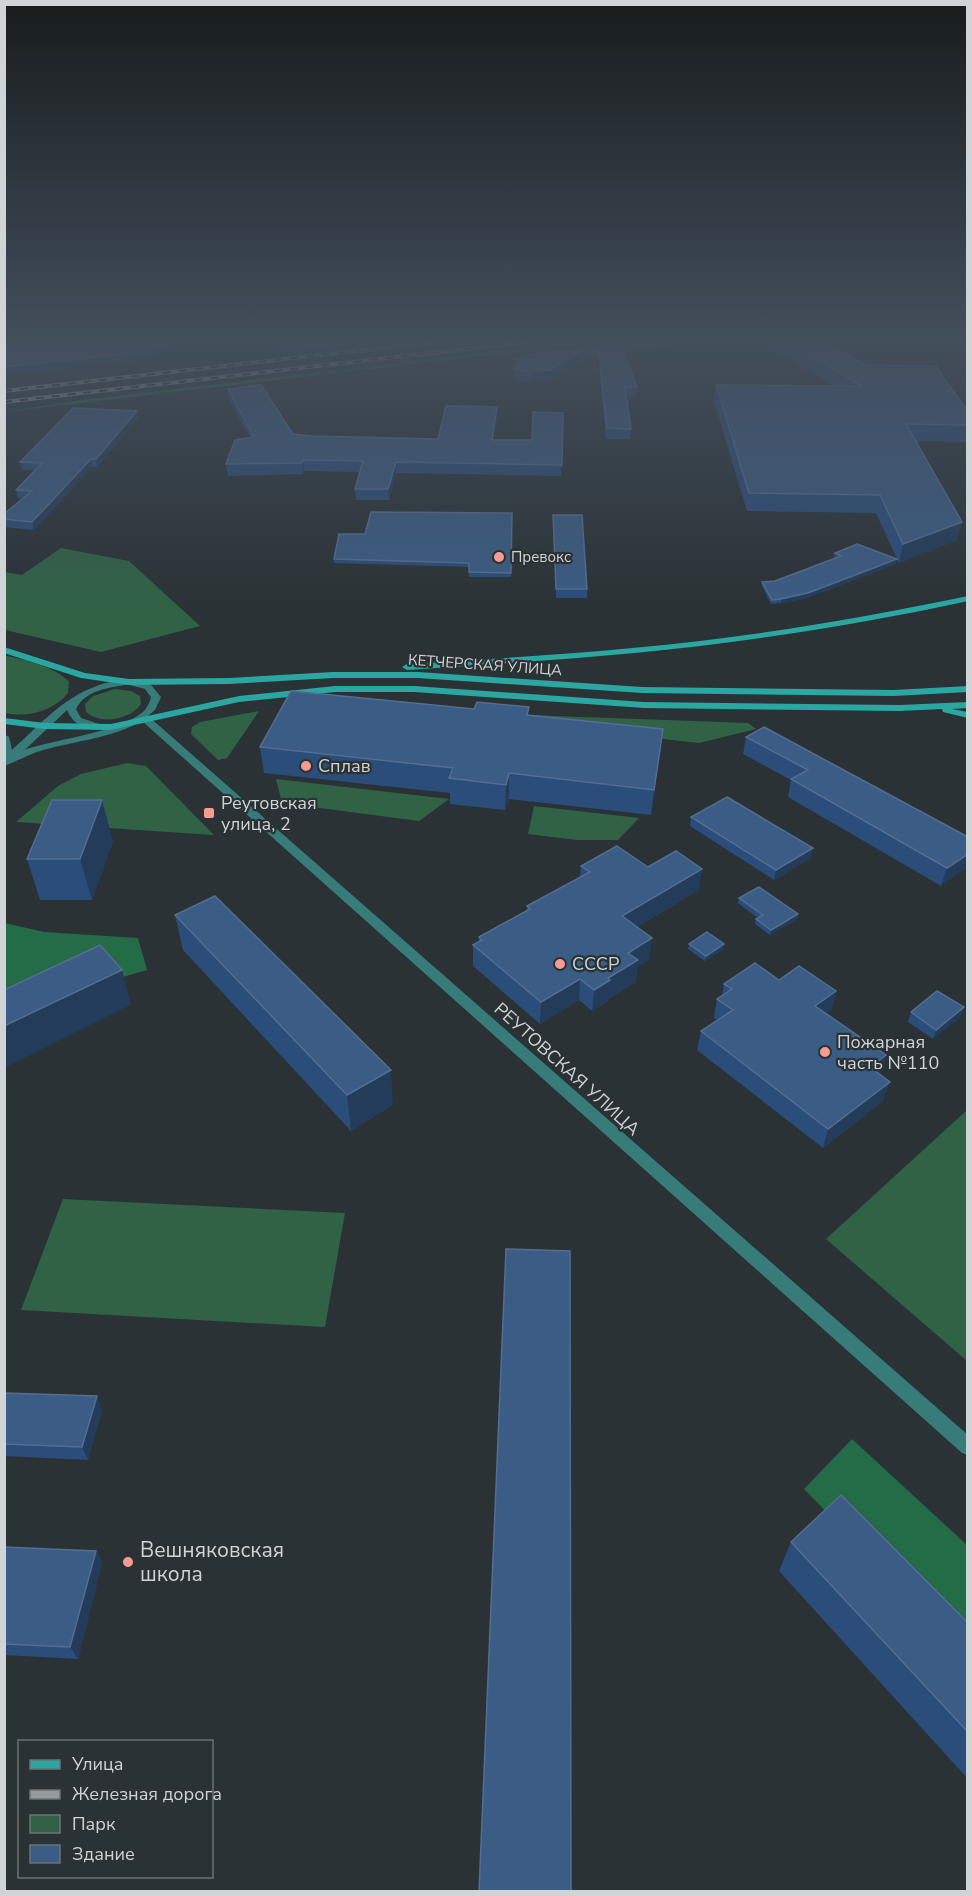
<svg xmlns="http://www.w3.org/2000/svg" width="972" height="1896" font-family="'Nunito Sans',sans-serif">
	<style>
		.green { fill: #306246 }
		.forest { fill: #236c47 }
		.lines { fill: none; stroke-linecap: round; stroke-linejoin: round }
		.minor { fill: #387c79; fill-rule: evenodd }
		.tertiary { fill: #387c79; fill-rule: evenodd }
		.secondary { fill: #2aa7a1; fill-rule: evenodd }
		.rail-casing { stroke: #969c9e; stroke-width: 4 }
		.rail { stroke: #2a3235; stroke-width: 2; stroke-dasharray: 8; stroke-linecap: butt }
		.wall { fill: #2a4d7a }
		.shaded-wall { fill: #223c5a }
		.building { fill: #3b5c84; stroke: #536e91; stroke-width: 1.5 }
		.poi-dot { fill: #f59c92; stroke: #2a3235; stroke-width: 2 }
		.labels { text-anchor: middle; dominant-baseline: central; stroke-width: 4.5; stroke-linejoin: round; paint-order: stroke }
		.far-poi-label { font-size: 15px; fill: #d0d4d6; stroke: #2a3235; text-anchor: start }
		.far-street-label { font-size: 15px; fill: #d0d4d6; stroke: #2a3235 }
		.poi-label { font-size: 18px; fill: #d0d4d6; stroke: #2a3235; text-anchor: start }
		.street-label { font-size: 18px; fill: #d0d4d6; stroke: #2a3235 }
		.near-poi-label { font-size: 21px; fill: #d0d4d6; stroke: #2a3235; text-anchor: start }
	</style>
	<rect width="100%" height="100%" fill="#2a3235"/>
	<g class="green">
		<path d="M61,548l68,13 71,65 -99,26 -96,-22v-58l17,3z"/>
		<path d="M4,655c20,5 51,11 65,27l-1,11c-14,18 -41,25 -63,20z"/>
		<path d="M115,689l16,2 9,5 1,8c-11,16 -40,21 -55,8l-1,-8 8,-8z"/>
		<path d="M259,711l-32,47 -9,2 -27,-26 1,-7 8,-5z"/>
		<path d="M498,714l250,9 8,6 -57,14 -204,-23z"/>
		<path d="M127,763l19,3 68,69 -198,-13 42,-36 23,-12z"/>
		<path d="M276,779l173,20 -30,22 -137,-18z"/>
		<path d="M534,806l105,12 -21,22h-41l-49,-6z"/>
		<path d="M967,1110v251l-141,-122z"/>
		<path d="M63,1199l282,14 -20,114 -304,-17z"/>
	</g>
	<g class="forest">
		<path d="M583,341h28l-606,71 69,-11z"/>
		<path d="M655,341h51l-178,22 -20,-4z"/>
		<path d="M5,923l39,9 94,6 9,32 -45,13 -97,45z"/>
		<path d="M852,1439l115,106v111l-163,-167z"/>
	</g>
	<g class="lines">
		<path class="minor" d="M127,679l5,3 -2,2c-20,4 -44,5 -54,25l5,9 21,7v4c-15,2 -29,-4 -35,-19l-54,51 -9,-1c5,-9 16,-17 23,-24 31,-30 56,-52 100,-57z"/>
		<path class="tertiary" d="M129,679l22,6 10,12 -6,13 -7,6 820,719v20l-6,-2 -820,-732c-30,17 -66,20 -99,29 -14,4 -25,11 -39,16v-32l5,3 4,17c34,-15 108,-20 132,-44 3,-4 5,-9 6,-13l-6,-8 -19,-5 -2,-2z"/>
		<g class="secondary">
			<path d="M968,596v5c-69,15 -137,27 -207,37 -117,17 -236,24 -354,32l-5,-3 5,-3c118,-7 237,-14 354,-31 70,-10 138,-23 207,-37z"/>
			<path d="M4,647l81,26 44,6 100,-1 104,-6h85l224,15 252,3 74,-4v6l-74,4 -252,-3 -224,-15h-85l-104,6 -100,1 -48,-7 -77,-25z"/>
			<path d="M335,686h79l230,16 256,3 68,-3v6l-16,1 16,3v6l-25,-6 -1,-3 -42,2 -256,-3 -230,-16h-79l-96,10 -128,28 -66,-1 -41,-5v-6l41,5 66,1 128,-28z"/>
		</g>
		<defs>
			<g id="rail">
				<path d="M4,391l439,-50"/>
				<path d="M4,402l532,-61"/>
			</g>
		</defs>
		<use href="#rail" class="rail-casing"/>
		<use href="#rail" class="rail"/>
	</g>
	<g class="wall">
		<path d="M275,341h125l-116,13z"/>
		<path d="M759,341h65l42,24 102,47v30l-53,-1 42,99 -58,23 -23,-50 -129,-2 -33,-110 2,-16h116z"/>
		<path d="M598,347l39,40 -1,10h-9l4,32 -1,10h-24l-8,-82z"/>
		<path d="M586,348v10l-36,23 -19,2 -18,-3v-11z"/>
		<path d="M228,389l65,45 19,2 126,3 59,-21 -4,22h39l31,-27 -2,63 -165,-3 -7,27h-33l-1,-11 5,-17 -56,-1 -1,3 -75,2 -2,-12 24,-27 -21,-38z"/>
		<path d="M139,418l-42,49h-5l-58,63 -30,-3v-13l19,-16h-5l-2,-8 19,-20h-13l-2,-8z"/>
		<path d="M512,513l-1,64h-42v-10l-135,-4v-4l31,-25z"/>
		<path d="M553,515l34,74v9h-31z"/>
		<path d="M835,553l61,11 -89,34 -26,5 -10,1 -9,-18v-4l13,-1 61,-23 -2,-1z"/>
		<path d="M529,715l134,14 -12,86 -142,-16 -4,11 -55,-6v-11l-186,-20 -4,-26z"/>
		<path d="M746,737l222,100 -27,49 -153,-89 3,-17 -48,-26z"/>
		<path d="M691,817l120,41 -37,22 -84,-54z"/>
		<path d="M113,841l-21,59h-52l-13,-41z"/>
		<path d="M581,866l67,1 51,23 -62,37 15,11 -3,22 -12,7 -1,15 -27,17 -1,2 -16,10 -13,-11 -39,24 -67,-58v-21l6,-4v-4l48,-26v-5l53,-28z"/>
		<path d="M739,898l59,16 -1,5 -27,16 -15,-11 1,-5 2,-1 -20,-15z"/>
		<path d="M175,915l218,190 -42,26 -168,-181z"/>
		<path d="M689,944l35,5 -19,12 -17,-12z"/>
		<path d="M779,980l57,11 -5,19 -4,3 53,61 3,27 -60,47 -126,-98 4,-19 16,-11 -3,-2 3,-19 5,-3 2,-12z"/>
		<path d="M964,1007l-4,10 -27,22 -25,-17 3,-10z"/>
		<path d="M4,1393l98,17 -14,50 -84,-4z"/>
		<path d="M791,1542l177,81v156l-189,-208z"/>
		<path d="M4,1547l92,4 6,12 -24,96 -74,-4z"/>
	</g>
	<g class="shaded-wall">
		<path d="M175,341h16v3l-52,16 -135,15v-8z"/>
		<path d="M368,341h32l-116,13v-3z"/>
		<path d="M586,348v10l-36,23 -19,2v-11z"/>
		<path d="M497,407v11l-5,33v-11z"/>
		<path d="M137,411l2,7 -42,49 -1,-8z"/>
		<path d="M91,459l1,8 -58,63 -2,-8z"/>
		<path d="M303,460l1,11 -1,3 -1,-11z"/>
		<path d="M396,462v11l-7,27 -1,-11z"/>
		<path d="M962,522l-5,18 -58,23 4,-19z"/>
		<path d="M897,559l-1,5 -89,34 -26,5v-4z"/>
		<path d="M663,729l-3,25 -9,61 3,-25z"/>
		<path d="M509,773v26l-4,11 1,-25z"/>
		<path d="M102,800l11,41 -21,59 -12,-41z"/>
		<path d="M813,848l-2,10 -37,22 2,-10z"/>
		<path d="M968,854v13l-27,19 6,-18z"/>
		<path d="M702,869l-3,21 -79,47 2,-21z"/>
		<path d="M798,914l-1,5 -27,16 1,-5z"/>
		<path d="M652,938l-3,22 -12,7 -1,15 -27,17 -1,2 -16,10 2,-21 14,-12 20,-25z"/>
		<path d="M724,944v5l-19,12 1,-5z"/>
		<path d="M122,970l9,35 -127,63v-42z"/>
		<path d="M580,979l-1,21 -39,24 1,-22z"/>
		<path d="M836,991l-5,19 -20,15 4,-19z"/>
		<path d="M964,1007l-4,10 -27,22 3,-9z"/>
		<path d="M886,1055l-6,19 -10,-7z"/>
		<path d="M391,1070l2,35 -42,26 -4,-36z"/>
		<path d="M890,1082l-7,19 -60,47 5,-19z"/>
		<path d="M97,1396l5,14 -14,50 -6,-13z"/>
		<path d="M96,1551l6,12 -24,96 -8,-12z"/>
	</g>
	<g class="building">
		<path d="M4,341h171l-38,12 -133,14z"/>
		<path d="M277,341h91l-84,10z"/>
		<path d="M787,341h37l42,24 70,1 32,46v13l-62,-1 56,98 -59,22 -23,-49 -131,-2 -33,-108 146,1z"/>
		<path d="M621,344l16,43h-12l6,42 -24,-1 -9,-81z"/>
		<path d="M586,348l-36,22 -19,2 -18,-3 11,-14z"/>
		<path d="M261,385l32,49 19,2 126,3 8,-33 51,1 -5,33h40l1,-28 30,1 -1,52 -166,-3 -8,27h-33l8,-28 -60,-1 -1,3 -76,1 9,-24 19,-3 -26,-48z"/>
		<path d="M73,408l64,3 -41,48h-5l-59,63 -28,-3v-5l28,-23 -16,-1 26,-27 -22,-1z"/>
		<path d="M371,512l141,1 -1,60 -42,-1v-9l-135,-4 5,-25h26z"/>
		<path d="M553,515h29l5,74h-31z"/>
		<path d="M857,544l40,15 -89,34 -27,6 -9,1 -10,-18 13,-1 66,-25 -6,-3z"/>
		<path d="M291,691l183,18 3,-7 52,5 -2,8 136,14 -9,61 -145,-17 -3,12 -57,-7 4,-10 -193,-21z"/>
		<path d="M764,727l204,110v17l-21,14 -156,-89 17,-9 -62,-33z"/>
		<path d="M727,797l86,51 -37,22 -85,-53z"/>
		<path d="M52,800h50l-22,59h-53z"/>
		<path d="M617,846l31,21 28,-16 26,18 -80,47 30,22 -24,15 10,7 -30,18 2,2 -16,10 -14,-11 -39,23 -68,-57 9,-5 -3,-3 51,-28 -3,-3 63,-34 -9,-6z"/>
		<path d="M759,887l39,27 -27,16 -15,-11 7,-4 -24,-17z"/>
		<path d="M215,896l176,174 -44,25 -172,-180z"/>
		<path d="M707,932l17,12 -18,12 -17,-12z"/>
		<path d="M100,945l22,25 -118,56v-36z"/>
		<path d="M755,963l24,17 20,-14 37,25 -21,15 71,49 -16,12 20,15 -62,47 -127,-98 32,-21 -16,-11 15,-10 -8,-5z"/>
		<path d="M937,991l27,16 -28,23 -25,-18z"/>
		<path d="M506,1249l64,2 1,641h-92z"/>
		<path d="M4,1393l93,3 -15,51 -78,-3z"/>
		<path d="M841,1495l127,128v109l-177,-190z"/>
		<path d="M4,1547l92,4 -26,96 -66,-3z"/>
	</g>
	<linearGradient id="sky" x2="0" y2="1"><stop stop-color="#171c1d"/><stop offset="0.56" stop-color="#444f5c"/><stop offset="1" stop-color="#444f5c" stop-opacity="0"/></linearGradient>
	<rect width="972" height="607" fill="url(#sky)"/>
	<g class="poi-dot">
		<circle cx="499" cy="557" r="6"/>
		<circle cx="306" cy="766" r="6"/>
		<rect x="203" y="807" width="12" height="12" rx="3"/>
		<circle cx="560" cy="964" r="6"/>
		<circle cx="825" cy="1052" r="6"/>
		<circle cx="128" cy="1562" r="6"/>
	</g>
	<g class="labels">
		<g class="far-poi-label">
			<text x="511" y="557">Превокс</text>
		</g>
		<g class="far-street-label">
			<text transform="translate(485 665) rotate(4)">КЕТЧЕРСКАЯ УЛИЦА</text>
		</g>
		<g class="poi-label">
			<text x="318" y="766">Сплав</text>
			<text x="221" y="803">Реутовская<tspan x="221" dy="21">улица, 2</tspan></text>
			<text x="572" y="964">СССР</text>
			<text x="837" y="1042">Пожарная<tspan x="837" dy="21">часть №110</tspan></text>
		</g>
		<g class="street-label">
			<text transform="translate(567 1069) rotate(42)">РЕУТОВСКАЯ УЛИЦА</text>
		</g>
		<g class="near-poi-label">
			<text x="140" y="1550">Вешняковская<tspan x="140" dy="24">школа</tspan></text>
		</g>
	</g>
	<rect width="972" height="1896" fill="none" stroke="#d0d4d6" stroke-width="12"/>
	<rect x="18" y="1740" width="195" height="138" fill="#2a3235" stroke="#6c7375" stroke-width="1.5"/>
	<rect x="30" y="1760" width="30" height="9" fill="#2aa7a1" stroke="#6c7375" stroke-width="1.5"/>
	<text x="72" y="1770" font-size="18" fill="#d0d4d6">Улица</text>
	<rect x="30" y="1790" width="30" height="9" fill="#969c9e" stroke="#6c7375" stroke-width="1.5"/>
	<text x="72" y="1800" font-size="18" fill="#d0d4d6">Железная дорога</text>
	<rect x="30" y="1815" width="30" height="18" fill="#306246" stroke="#6c7375" stroke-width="1.5"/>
	<text x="72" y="1830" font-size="18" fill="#d0d4d6">Парк</text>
	<rect x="30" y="1845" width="30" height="18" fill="#3b5c84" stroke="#6c7375" stroke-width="1.5"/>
	<text x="72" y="1860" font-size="18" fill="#d0d4d6">Здание</text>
</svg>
